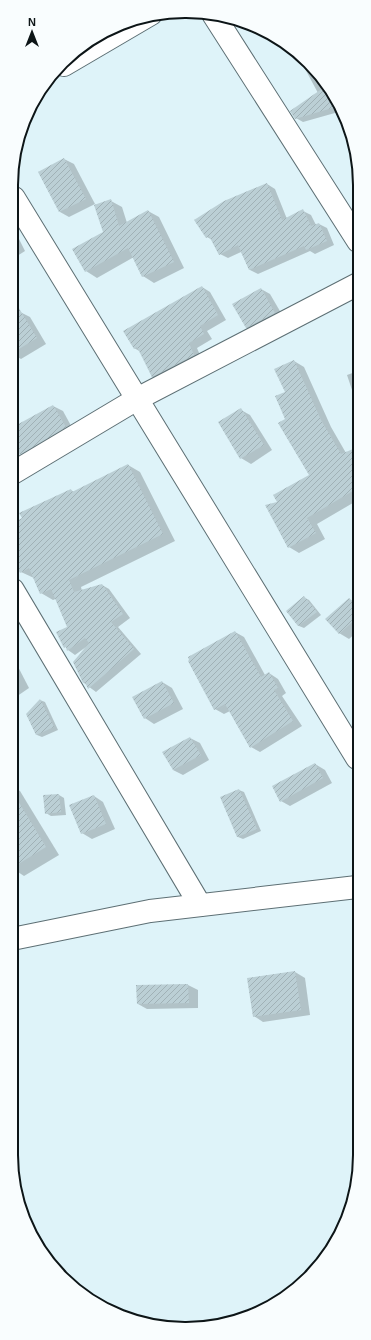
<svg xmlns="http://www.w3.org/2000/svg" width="371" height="1340" font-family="Arial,sans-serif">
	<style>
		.shadow { fill: #0003 }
		.building { fill: url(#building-hatch) }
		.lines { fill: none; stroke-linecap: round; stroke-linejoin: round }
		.street-casing { stroke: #5d6f74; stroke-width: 24 }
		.street { stroke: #fff; stroke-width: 22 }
		.rim { fill: none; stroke: #0d1517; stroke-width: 2 }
	</style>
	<defs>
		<pattern id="building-hatch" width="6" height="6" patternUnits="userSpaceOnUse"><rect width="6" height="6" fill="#bbcfd5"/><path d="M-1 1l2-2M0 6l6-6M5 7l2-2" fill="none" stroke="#a0b1b6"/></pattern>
	</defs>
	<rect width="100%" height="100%" fill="#def3f9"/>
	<g class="shadow">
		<path d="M297,54l20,16 25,41 -39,11 -7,-4 22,-25z"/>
		<path d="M64,159l10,5 21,40 -26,13 -9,-5 -21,-40z"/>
		<path d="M267,184l8,5 12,30 16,-8 8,4 5,10 3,-1 8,4 7,17 -19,9 -5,-3 -52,23 -8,-4 -9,-18 -13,6 -8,-4 -6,-13 -7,-4z"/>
		<path d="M111,201l11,6 5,16 21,-12 11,6 25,51 -30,15 -11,-7 -9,-19 -37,21 -11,-7 18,-38z"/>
		<path d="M14,229l11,22 -11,7z"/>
		<path d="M202,287l8,5 16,28 -19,11 5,8 -15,9 5,12 -41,21 -9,-4 -11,-25 -7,-4z"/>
		<path d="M261,289l9,5 14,24 -28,15 -10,-5z"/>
		<path d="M20,312l10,5 16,27 -25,15 -7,-4v-39z"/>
		<path d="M294,361l10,6 27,60 15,26 12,-4v51l-41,24 8,15 -26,14 -10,-6 -10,-45 31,-26 -23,-57 -1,-27z"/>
		<path d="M358,371v21l-1,1 -5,-3 -5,-15z"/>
		<path d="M53,406l10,5 12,22 -45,26 -10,-5z"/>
		<path d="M241,410l9,5 22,35 -21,14 -10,-6z"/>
		<path d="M128,465l12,7 35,69 -94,46 1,4 20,-6 7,4 21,29 -12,9 23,27 -45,38 -12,-9 -10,-21 12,-15 -11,8 -7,-5 -10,-17 10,-5 -7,-31 -8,3 -12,-7 -7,-15 -13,-6 -8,-14v-34l58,-34 3,2z"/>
		<path d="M305,598l4,2 12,15 -17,13 -5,-2 -12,-15z"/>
		<path d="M349,599l9,5v27l-9,8 -10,-6z"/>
		<path d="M235,632l9,5 21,38 4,-2 9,6 8,14 -4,3 20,30 -42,26 -9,-5 -21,-36 -6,3 -9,-5z"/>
		<path d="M13,657l16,31 -16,11z"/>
		<path d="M162,682l10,6 11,21 -29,15 -9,-6z"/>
		<path d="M40,700l5,2 13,28 -16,7 -5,-2 -10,-21z"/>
		<path d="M190,738l10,5 9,17 -26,15 -10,-5z"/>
		<path d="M315,764l10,6 7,13 -42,23 -9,-5z"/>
		<path d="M12,787l8,4 39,64 -35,21 -12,-8z"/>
		<path d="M239,790l5,2 17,39 -18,8 -5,-2z"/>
		<path d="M59,795l5,3 2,17 -15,1 -5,-3z"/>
		<path d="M94,796l9,6 12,27 -23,10 -10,-6z"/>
		<path d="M295,972l10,6 5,37 -47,7 -9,-6 -5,-37z"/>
		<path d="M188,985l10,5v18l-51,1 -9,-5 -1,-18z"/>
		<path d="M11,1005l4,3 2,15h-6z"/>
	</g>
	<g class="building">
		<path d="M326,86l13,20 -44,13 -5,-8z"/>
		<path d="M64,158l22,41 -27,13 -21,-40z"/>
		<path d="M267,183l15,37 21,-11 8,17 8,-3 8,18 -21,9 -2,-4 -55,24 -11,-25 -19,10 -10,-19 -3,2 -12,-18 30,-19z"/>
		<path d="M111,199l8,27 29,-16 26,52 -32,15 -14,-29 -43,24 -13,-23 31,-17 -9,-27z"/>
		<path d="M202,286l16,29 -18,11 4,8 -15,9 5,12 -42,22 -15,-30 -3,2 -11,-18z"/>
		<path d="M261,288l14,25 -29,15 -14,-24z"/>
		<path d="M14,300l23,38 -23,14z"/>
		<path d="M294,360l27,60 20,34 17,-7v41l-51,30 9,15 -28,15 -23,-43 12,-3 -4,-7 36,-20 -31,-52 7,-4 -10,-23 10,-4 -11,-23z"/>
		<path d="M53,405l13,22 -46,28 -7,-11v-17z"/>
		<path d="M241,408l23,37 -24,14 -22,-37z"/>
		<path d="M128,464l35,70 -94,46 5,12 28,-8 21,30 -12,8 23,27 -46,40 -3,-7 -2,1 -10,-21 16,-19 -4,-5 -18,13 -1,-4 -2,1 -8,-16 11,-5 -16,-38 -11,5 -11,-26 -9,5 -7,-13v-37l9,-5 -3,-5 52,-24 1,3z"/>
		<path d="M304,596l13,16 -19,14 -12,-15z"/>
		<path d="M349,598l9,9v10l-19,17 -14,-15z"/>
		<path d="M235,631l26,46 8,-5 9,16 -4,2 19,31 -43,27 -25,-44 -11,6 -26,-49 1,-1 -1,-3z"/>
		<path d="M162,681l12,22 -30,16 -12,-22z"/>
		<path d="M40,699l14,28 -18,8 -10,-21z"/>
		<path d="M190,737l11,18 -28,15 -11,-18z"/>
		<path d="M315,763l8,15 -43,24 -8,-16z"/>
		<path d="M239,789l18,40 -20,8 -17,-40z"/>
		<path d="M12,791l34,56 -34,21z"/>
		<path d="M59,794l2,18 -16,2 -2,-19z"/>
		<path d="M94,795l12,29 -25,10 -12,-29z"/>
		<path d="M295,971l6,39 -48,7 -6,-39z"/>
		<path d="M188,984l1,19 -52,1 -1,-19z"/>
	</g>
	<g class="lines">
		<defs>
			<g id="street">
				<path d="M213,14l145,227"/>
				<path d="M64,65l87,-51"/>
				<path d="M14,198l343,560"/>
				<path d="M13,473l124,-74 221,-115"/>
				<path d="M13,590l187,315"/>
				<path d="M12,939l138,-28 207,-24"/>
			</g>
		</defs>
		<use href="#street" class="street-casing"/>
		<use href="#street" class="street"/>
	</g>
	<path d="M0 0H371V1340H0ZM185 18H186A167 167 0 0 1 353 185V1155A167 167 0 0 1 186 1322H185A167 167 0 0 1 18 1155V185A167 167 0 0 1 185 18Z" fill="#f9fdfe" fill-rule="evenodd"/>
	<path class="rim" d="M185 18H186A167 167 0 0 1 353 185V1155A167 167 0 0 1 186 1322H185A167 167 0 0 1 18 1155V185A167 167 0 0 1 185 18Z"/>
	<g transform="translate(32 32)" stroke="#f9fdfe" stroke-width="3" paint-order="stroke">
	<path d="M0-3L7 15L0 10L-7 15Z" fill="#0d1517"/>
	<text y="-6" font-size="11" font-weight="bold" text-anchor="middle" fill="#0d1517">N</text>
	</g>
</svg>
